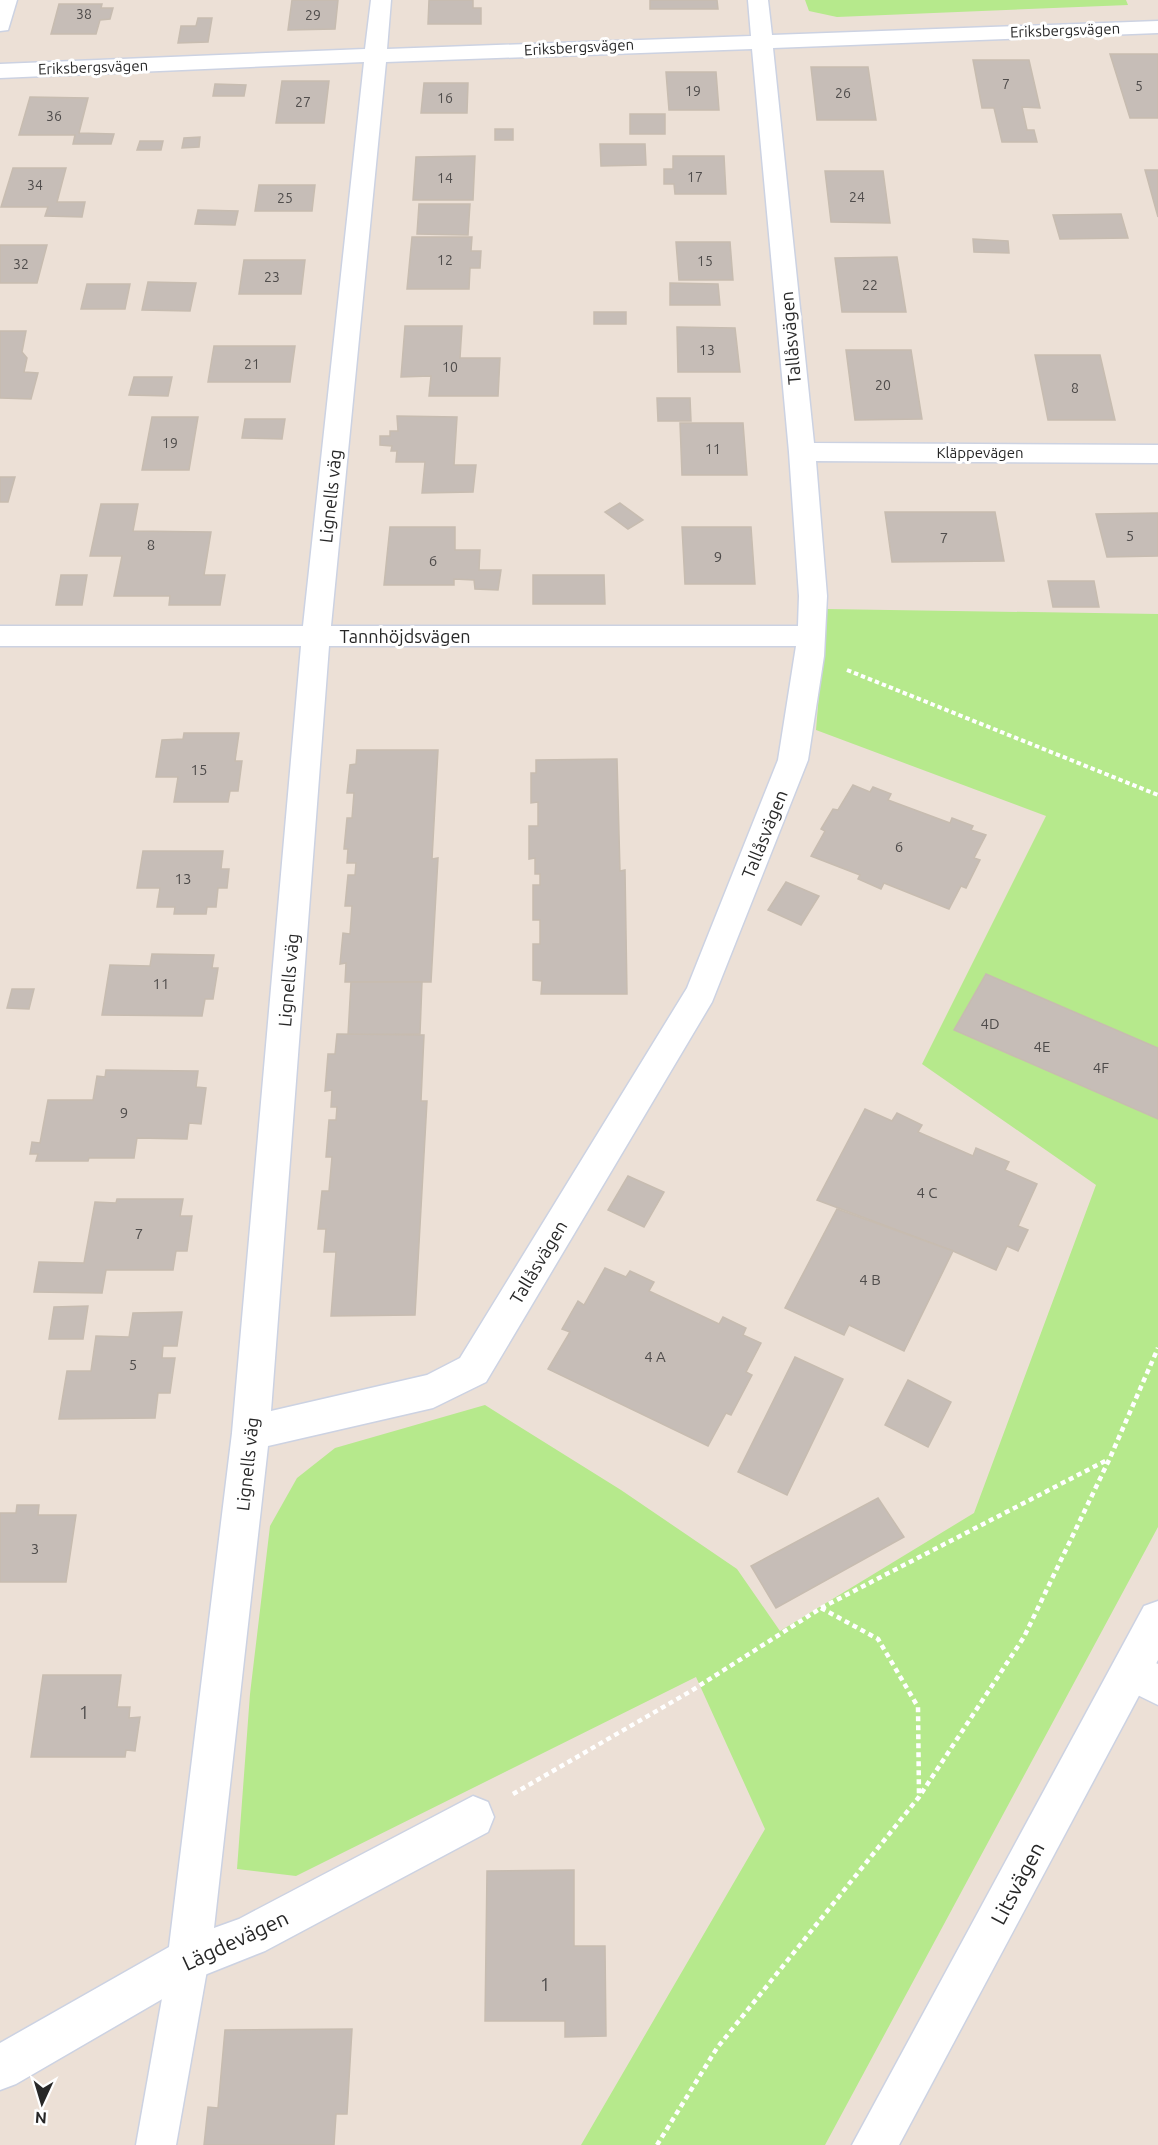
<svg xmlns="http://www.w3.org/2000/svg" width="1158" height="2145" font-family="Ubuntu,sans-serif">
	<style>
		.green { fill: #b6e98c }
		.building { fill: #c6bdb7; stroke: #c7bcb0; stroke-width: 1.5 }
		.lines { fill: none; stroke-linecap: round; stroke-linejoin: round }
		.service-casing { stroke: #ccd2e2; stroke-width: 3 }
		.minor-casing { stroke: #ccd2e2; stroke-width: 3 }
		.tertiary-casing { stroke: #ccd2e2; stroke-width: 3 }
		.path-far1 { stroke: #fff; stroke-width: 4; stroke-dasharray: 4.5 3; stroke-linecap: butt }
		.path { stroke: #fff; stroke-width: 4.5; stroke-dasharray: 5 4; stroke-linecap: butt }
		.service { fill: #fff; fill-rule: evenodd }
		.minor { fill: #fff; fill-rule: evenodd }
		.tertiary { fill: #fff; fill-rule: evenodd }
		.labels { text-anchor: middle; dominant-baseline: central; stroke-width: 6; stroke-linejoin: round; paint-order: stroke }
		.far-number-label { font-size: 14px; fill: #4f4c4b }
		.far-street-label { font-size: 15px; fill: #272727; stroke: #fff }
		.number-label { font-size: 15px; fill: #4f4c4b }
		.street-label { font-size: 18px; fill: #272727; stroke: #fff }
		.near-number-label { font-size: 18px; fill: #4f4c4b }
		.near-street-label { font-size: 21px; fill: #272727; stroke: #fff }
	</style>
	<rect width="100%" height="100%" fill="#ece0d6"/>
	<g class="green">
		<path d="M805,0h321l2,5 -291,12 -28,-6z"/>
		<path d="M826,609l332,5v913l-333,618h-244l184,-316 -69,-152 -400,199 -59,-7 13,-175 20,-168 27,-48 38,-30 150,-43 136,85 116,79 43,62 194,-118 122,-328 -174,-121 124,-248 -230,-86z"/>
	</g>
	<g class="building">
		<path d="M292,0h46l-3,29 -47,1z"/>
		<path d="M429,0h44v8h8v16h-53z"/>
		<path d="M650,0h67l1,9h-68z"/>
		<path d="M59,4h43l-1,4h12l-3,11 -10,1 -4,14h-45z"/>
		<path d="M198,18h14l-4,24 -30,1 3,-17h15z"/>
		<path d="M1110,54h48v64h-28z"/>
		<path d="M973,60h56l11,48 -18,-1 5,23h7l3,12h-35l-8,-34h-12z"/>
		<path d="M811,67h57l8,53h-59z"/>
		<path d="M666,72h50l3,38h-50z"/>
		<path d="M282,81h47l-5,42h-48z"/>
		<path d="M424,83h44l-1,30h-46z"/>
		<path d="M215,84l31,1 -2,11h-31z"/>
		<path d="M30,97l58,1 -9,35 35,1 -3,10h-38l2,-9h-56z"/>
		<rect x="630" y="114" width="35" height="20"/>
		<rect x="495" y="129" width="18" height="11"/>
		<path d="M200,137l-1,10 -17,1 2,-10z"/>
		<path d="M140,141h23l-2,9h-24z"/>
		<path d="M600,144h45l1,21 -45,1z"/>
		<path d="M475,156l-2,44h-60l3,-43z"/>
		<path d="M673,156h51l2,38h-51l-1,-10h-10v-15h9z"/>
		<path d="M13,168h53l-9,34h28l-3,15 -37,-1 3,-9h-47z"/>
		<path d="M1145,170h13v47z"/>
		<path d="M825,171h58l7,52 -59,-1z"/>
		<path d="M259,185h56l-3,26h-57z"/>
		<path d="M419,204h51l-2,31 -51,-1z"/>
		<path d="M198,210l40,1 -3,14 -40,-1z"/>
		<path d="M1121,214l7,24 -68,1 -7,-24z"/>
		<path d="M412,237h60l-1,14h10l-1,17h-10l-1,21h-62z"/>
		<path d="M973,239l35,2 1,12 -35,-1z"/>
		<path d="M676,242h54l3,38h-54z"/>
		<path d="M0,245h47l-10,38h-37z"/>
		<path d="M897,257l9,55h-64l-7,-54z"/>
		<path d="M244,260h61l-4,34h-62z"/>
		<path d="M148,282l48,1 -6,28 -48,-1z"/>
		<path d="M670,283l48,1 2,21h-50z"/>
		<path d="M87,284h43l-5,25h-44z"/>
		<rect x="594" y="312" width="32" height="12"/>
		<path d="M405,326h57l-2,32h40l-2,38h-69l2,-20 -30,1z"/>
		<path d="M677,327l58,1 5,44h-62z"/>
		<path d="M0,331h26l-4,21 5,6 -3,14 14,1 -7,26 -31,-1z"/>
		<path d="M214,346h81l-5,36h-82z"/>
		<path d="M846,350h65l11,69 -67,1z"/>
		<path d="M1035,355h65l15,65h-67z"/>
		<path d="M134,377h38l-4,19 -39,-1z"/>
		<path d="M657,398h33l1,23h-33z"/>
		<path d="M397,416l60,1 -3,48h22l-3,27 -51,1 3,-31h-29l1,-11h-6l1,-5 -12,-1v-9h10v-5h8z"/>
		<path d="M152,417h46l-9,53h-47z"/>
		<path d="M245,419h40l-3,20 -40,-1z"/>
		<path d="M680,423h63l4,52h-65z"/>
		<path d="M0,477h15l-7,25h-8z"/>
		<path d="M620,503l23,17 -15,9 -23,-17z"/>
		<path d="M101,504h37l-5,27 78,1 -7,43h21l-5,30h-51l1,-9h-56l8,-40h-32z"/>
		<path d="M885,512h110l9,49 -112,1z"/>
		<path d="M1158,513v43l-51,1 -11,-43z"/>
		<path d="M390,527h65v23h25l-1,20h22l-3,20 -23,-1 -1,-9 -20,-1v6h-70z"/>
		<path d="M682,527h69l4,57h-70z"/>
		<path d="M61,575h26l-5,30h-26z"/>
		<path d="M533,575h71l1,29h-72z"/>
		<path d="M1048,581h46l5,26h-46z"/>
		<path d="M184,733h55l-4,28h7l-4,30h-8l-2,11h-54l4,-25h-22l6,-37 21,-1z"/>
		<path d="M357,750h81l-6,109 6,-1 -7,124h-86l1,-19 -6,1 3,-31 7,1 2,-28h-7l3,-31h7l1,-12h-9l1,-14h-4l3,-31h5l2,-25h-7l3,-28 6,-1z"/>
		<path d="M617,759l3,112 5,-1 2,124h-86l1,-13 -9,-1v-36h7v-24h-7v-35h7v-11h-5v-16l-6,1v-33h9v-24l-7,1v-30h5v-13z"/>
		<path d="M853,785l17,7 3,-5 18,7 -3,6 62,23 2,-5 21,8 -2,4 15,5 -12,23 6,2 -14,28 -5,-2 -12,23 -65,-26 -3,6 -23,-10 2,-4 -49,-19 14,-25 -4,-2 12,-20 5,1z"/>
		<path d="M143,851h80l-2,18h8l-2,19h-9l-2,19h-9l-1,7h-32l1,-7h-18l3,-19h-23z"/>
		<path d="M786,882l33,14 -18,29 -33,-15z"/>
		<path d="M152,954l62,1 -2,13h6l-5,31h-8l-3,17 -100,-1 8,-50 40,1z"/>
		<path d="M986,974l172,74v71l-204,-89z"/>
		<path d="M351,982h71l-2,52 -72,1z"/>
		<path d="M12,989h22l-5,20 -22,-1z"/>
		<path d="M337,1034l87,1 -3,66h6l-12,214 -84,1 5,-64h-12l2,-23h-8l4,-38h7l3,-34h-6l3,-37h7l1,-13h-6l1,-17 -7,1 3,-37h7z"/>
		<path d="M106,1070l92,1 -2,16 10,1 -5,36 -12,-1 -2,16 -50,-1 -3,20h-45l-1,3h-52l2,-7h-8l2,-12 8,1 8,-43h45l4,-24 8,1z"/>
		<path d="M865,1109l27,12 5,-8 25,12 -4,7 55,24 3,-8 33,14 -4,8 32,14 -19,42 10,4 -10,21 -11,-5 -11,24 -43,-19 -136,-51z"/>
		<path d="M628,1176l36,16 -20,35 -36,-17z"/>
		<path d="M117,1199h66l-3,17h12l-5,35h-11l-3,19h-67l-4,23 -68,-1 5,-30 45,1 11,-61 21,1z"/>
		<path d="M837,1209l116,42 -49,100 -55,-26 -5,10 -59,-27z"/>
		<path d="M605,1268l21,9 4,-6 24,11 -5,9 70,33 4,-7 23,11 -3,7 18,8 -15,29 6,3 -21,40 -5,-2 -18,33 -160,-77 22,-37 -8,-3 16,-28 6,4z"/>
		<path d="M88,1306l-5,33h-34l5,-32z"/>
		<path d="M182,1312l-5,34h-14l-1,12h13l-5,35h-12l-3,25 -96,1 8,-48h24l5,-35 33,1 4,-24z"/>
		<path d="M795,1357l48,22 -56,116 -49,-23z"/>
		<path d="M908,1380l43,22 -23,45 -43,-22z"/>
		<path d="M878,1498l26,39 -128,71 -25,-42z"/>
		<path d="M17,1505h22l-1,10h38l-10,67h-66v-69h16z"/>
		<path d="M43,1675h78l-4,32h13l-1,11 11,-1 -5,34 -9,-1 -1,7h-94z"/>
		<path d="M574,1870v76h31l1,90 -41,1v-16h-80l2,-150z"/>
		<path d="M352,2029l-5,85h-11l-2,31h-130l4,-38 10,1 7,-78z"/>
	</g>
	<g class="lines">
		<defs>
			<path id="service" d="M189,1939l14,6 6,14 -33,186h-40l33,-186 6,-14z"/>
			<g id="minor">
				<path d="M371,0h20l-4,49 364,-13 -3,-36h20l4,35 386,-14v12l-385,15 41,395 344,2v18l-342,-2 11,135 -3,60 -16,104 -96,242 -226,380 -53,26 -165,38 -54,482 25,-9 234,-123 15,6 6,15 -6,15 -223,119 -63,25 -186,108 -16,6v-47l169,-96 63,-514 69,-787h-301v-20h303l61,-564 -364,16v-14l365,-15zM752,49l37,403 10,144 -1,30h-467l55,-564zM329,646h467l-18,114 -91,228 -227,370 -33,17 -156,36z"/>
				<path d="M1131,1651l27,13v41l-41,-20 -6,-14 6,-14z"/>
			</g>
			<g id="tertiary">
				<path d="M0,0h17l-9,30 -8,1z"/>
				<path d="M1158,1601v59l-259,485h-47l292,-539z"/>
			</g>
		</defs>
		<use href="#service" class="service-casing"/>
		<use href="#minor" class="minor-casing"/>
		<use href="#tertiary" class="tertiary-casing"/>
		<path class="path-far1" d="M847,670l311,125"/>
		<g class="path">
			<path d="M821,1608l57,31 40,68 1,89"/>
			<path d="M513,1794l178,-103 130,-83 286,-148"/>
			<path d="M657,2145l60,-97 202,-251 105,-160 85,-177 49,-112"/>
		</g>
		<use href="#service" class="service"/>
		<use href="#minor" class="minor"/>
		<use href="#tertiary" class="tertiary"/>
	</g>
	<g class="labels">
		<g class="far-number-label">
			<text x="84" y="14">38</text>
			<text x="313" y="15">29</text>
			<text x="1006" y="84">7</text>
			<text x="1139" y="86">5</text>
			<text x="693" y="91">19</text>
			<text x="843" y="93">26</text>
			<text x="445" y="98">16</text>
			<text x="303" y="102">27</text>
			<text x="54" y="116">36</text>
			<text x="695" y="177">17</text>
			<text x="445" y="178">14</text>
			<text x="35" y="185">34</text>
			<text x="857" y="197">24</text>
			<text x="285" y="198">25</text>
			<text x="445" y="260">12</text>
			<text x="705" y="261">15</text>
			<text x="21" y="264">32</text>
			<text x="272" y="277">23</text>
			<text x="870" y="285">22</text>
			<text x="707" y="350">13</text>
			<text x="252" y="364">21</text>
			<text x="450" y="367">10</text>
			<text x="883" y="385">20</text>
			<text x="1075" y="388">8</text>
			<text x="170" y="443">19</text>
			<text x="713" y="449">11</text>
		</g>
		<g class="far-street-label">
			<text transform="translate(1065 30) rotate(-2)">Eriksbergsvägen</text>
			<text transform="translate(579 47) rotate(-3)">Eriksbergsvägen</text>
			<text transform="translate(93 67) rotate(-2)">Eriksbergsvägen</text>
			<text x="980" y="452">Kläppevägen</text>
		</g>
		<g class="number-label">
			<text x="1130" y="535">5</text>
			<text x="944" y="537">7</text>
			<text x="151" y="544">8</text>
			<text x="718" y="556">9</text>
			<text x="433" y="560">6</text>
			<text x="199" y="769">15</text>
			<text x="899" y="846">6</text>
			<text x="183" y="878">13</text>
			<text x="161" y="983">11</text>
			<text x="990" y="1023">4D</text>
			<text x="1042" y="1046">4E</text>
			<text x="1101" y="1067">4F</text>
			<text x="124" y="1112">9</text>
			<text x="927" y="1192">4 C</text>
			<text x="139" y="1233">7</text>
			<text x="870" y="1279">4 B</text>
			<text x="655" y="1356">4 A</text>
			<text x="133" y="1364">5</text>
			<text x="35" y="1548">3</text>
		</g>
		<g class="street-label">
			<text transform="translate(790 338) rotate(-95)">Tallåsvägen</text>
			<text transform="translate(330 496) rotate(-84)">Lignells väg</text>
			<text x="405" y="636">Tannhöjdsvägen</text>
			<text transform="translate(764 834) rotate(-68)">Tallåsvägen</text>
			<text transform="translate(288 980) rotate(-85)">Lignells väg</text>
			<text transform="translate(538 1262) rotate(-59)">Tallåsvägen</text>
			<text transform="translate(247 1464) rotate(-84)">Lignells väg</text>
		</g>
		<g class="near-number-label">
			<text x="84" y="1712">1</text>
			<text x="545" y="1984">1</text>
		</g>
		<g class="near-street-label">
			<text transform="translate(1017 1883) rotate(-62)">Litsvägen</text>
			<text transform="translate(235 1940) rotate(-25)">Lägdevägen</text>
		</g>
	</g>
	<g transform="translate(42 2103) rotate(184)" stroke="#ffffff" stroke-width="4.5" paint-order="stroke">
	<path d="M0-4.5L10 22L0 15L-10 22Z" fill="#272727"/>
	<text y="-9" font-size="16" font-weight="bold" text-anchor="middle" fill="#272727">N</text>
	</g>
</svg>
